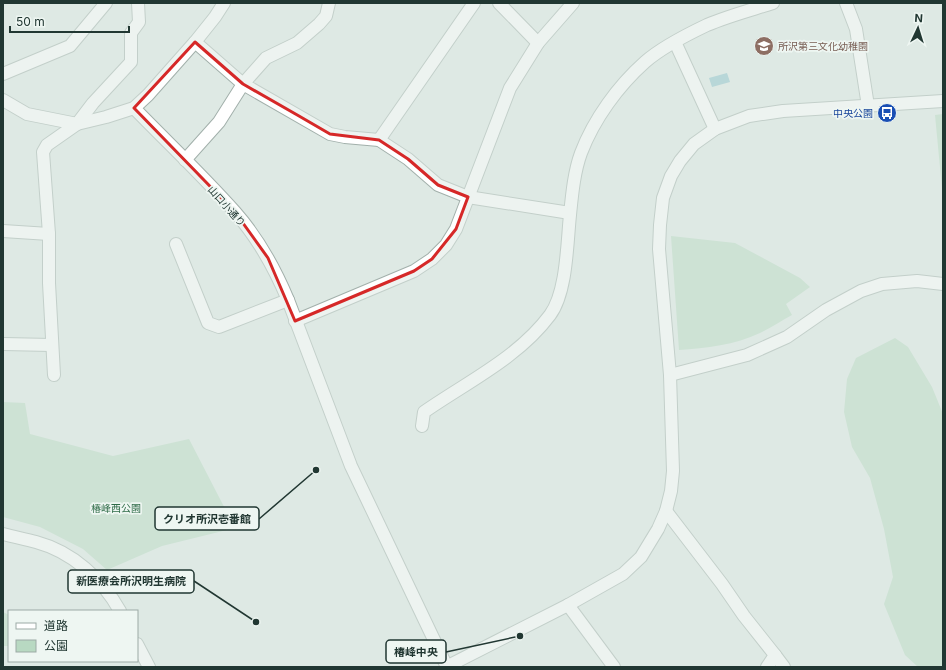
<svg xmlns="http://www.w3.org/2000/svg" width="946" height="670" font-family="Inter,'Noto Sans JP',sans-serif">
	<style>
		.green { fill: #b8d9c2 }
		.water { fill: #89c0cb }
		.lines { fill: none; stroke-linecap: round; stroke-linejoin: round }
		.minor-casing { stroke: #a2b0ab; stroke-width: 14 }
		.minor { stroke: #fff; stroke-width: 12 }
		.marked { fill: none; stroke: #d62828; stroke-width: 3; stroke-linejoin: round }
		.labels { text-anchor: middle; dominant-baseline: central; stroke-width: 3.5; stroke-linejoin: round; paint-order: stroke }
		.education-label { font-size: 10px; fill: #785e54; stroke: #eef6f2; text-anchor: start }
		.transit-label { font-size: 10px; fill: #164399; stroke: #eef6f2; text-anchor: end }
		.street-label { font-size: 10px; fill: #213732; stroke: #eef6f2 }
		.park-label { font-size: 10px; fill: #2e6b47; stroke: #eef6f2 }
		.leader { fill: none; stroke: #213732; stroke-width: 1.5 }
		.callout-dot { fill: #213732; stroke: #eef6f2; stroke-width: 1.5 }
		.callout { fill: #eef6f2; stroke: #213732; stroke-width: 1.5 }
		.callout-label { font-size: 11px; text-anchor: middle; font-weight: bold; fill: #213732 }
	</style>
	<rect width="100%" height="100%" fill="#dee9e4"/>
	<g class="green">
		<path d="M943,114v85l-8,-84z"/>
		<path d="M671,236l64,7 65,35 10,9 -24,17 6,11c-11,6 -21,13 -32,18 -25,12 -54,15 -81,17z"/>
		<path d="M895,338l13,9 24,40 11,27v253h-25l-13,-12 -21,-51 9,-27 -9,-48 -14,-51 -18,-31 -8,-35 3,-33 9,-21z"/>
		<path d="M3,402l22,1 5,31 83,22 76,-17 46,89 -73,18 -55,24 -24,-21 -43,-22 -37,-10z"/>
		<path d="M3,612l6,3v31h-6z"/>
	</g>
	<path class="water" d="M727,73l3,9 -18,5 -3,-9z"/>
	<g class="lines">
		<defs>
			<g id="minor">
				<path d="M499,3l39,40"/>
				<path d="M846,3l10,26 12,77"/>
				<path d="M195,42l48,42 87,50 15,3 34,3 29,19 30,26 30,12 102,16"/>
				<path d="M675,42l40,87"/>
				<path d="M3,74l67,-28 36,-43"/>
				<path d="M3,100l24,14 50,10 29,-7 28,-9 14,-13 47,-53 20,-25 9,-14"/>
				<path d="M134,108c34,35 69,68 101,104 23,26 40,57 53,88l63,166 96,201"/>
				<path d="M379,140l95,-137"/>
				<path d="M185,160l34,-38 24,-38 23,-26 31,-15 22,-19 7,-8 3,-13"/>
				<path d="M3,231l46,3"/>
				<path d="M176,244l32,79 11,4 69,-27"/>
				<path d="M295,321l119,-50 18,-12 14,-14 10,-16 54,-141 28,-45 35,-40"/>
				<path d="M3,344l49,1"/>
				<path d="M54,375l-5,-92v-49l-6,-82 4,-7 30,-21 16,-21 38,-41v-29l8,-11 -1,-19"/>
				<path d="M670,375l77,-20 40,-18 39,-27 35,-19 21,-7 35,-3 26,3"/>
				<path d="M422,426l2,-14c43,-30 94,-54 126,-97 17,-23 17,-72 20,-100 2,-20 4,-43 11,-62 13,-34 37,-67 64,-91 17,-15 41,-27 62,-37 21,-9 44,-15 66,-22"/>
				<path d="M666,511l56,73 22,32 31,39 -8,12"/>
				<path d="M3,534c11,3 22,5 33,8 37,10 66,37 84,69"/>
				<path d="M568,605l46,62"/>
				<path d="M137,644l12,23"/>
				<path d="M775,655l9,12"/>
				<path d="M446,667l122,-62 55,-31 18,-17 17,-28 8,-18 5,-20 2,-20 -3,-96 -11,-126 1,-24 3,-27 8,-22 9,-15 14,-17 21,-15 34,-13 34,-5 160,-10"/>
			</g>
		</defs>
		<use href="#minor" class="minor-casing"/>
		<use href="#minor" class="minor"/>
	</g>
	<path d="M0 0H946V670H0ZM195,42l48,42 56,32 31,18 49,6 29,19 30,26 30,12 -12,32 -24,30 -18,12 -119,50 -27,-63 -33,-46 -101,-104z" fill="#dee9e4" fill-opacity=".55" fill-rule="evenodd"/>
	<path class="marked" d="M195,42l48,42 56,32 31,18 49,6 29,19 30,26 30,12 -12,32 -24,30 -18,12 -119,50 -27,-63 -33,-46 -101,-104z"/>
	<defs>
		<symbol id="school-disc" viewBox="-11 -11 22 22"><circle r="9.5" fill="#8d6e63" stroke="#eef6f2"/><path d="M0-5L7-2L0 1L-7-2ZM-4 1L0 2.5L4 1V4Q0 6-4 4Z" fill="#fff"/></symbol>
		<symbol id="bus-disc" viewBox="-11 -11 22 22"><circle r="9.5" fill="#1a4fb4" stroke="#eef6f2"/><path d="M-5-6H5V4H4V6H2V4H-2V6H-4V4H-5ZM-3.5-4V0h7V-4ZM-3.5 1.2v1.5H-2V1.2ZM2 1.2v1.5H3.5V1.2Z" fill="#fff"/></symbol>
	</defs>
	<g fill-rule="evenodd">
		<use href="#school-disc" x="753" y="35" width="22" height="22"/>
		<use href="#bus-disc" x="876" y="102" width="22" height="22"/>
	</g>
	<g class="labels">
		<g class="education-label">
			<text x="778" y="46">所沢第三文化幼稚園</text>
		</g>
		<g class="transit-label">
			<text x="873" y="113">中央公園</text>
		</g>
		<g class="street-label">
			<text transform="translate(227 206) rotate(48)">山口小通り</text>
		</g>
		<g class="park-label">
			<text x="116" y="508">椿峰西公園</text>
		</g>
	</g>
	<path class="leader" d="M316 470L259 519M256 622L194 581M520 636L446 652"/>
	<g class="callout-dot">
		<circle cx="316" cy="470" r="4"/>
		<circle cx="256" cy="622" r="4"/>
		<circle cx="520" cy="636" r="4"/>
	</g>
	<g class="callout">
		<rect x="155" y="507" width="104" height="23" rx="4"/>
		<rect x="68" y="570" width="126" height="23" rx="4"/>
		<rect x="386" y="640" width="60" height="23" rx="4"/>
	</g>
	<g class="callout-label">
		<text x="207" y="523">クリオ所沢壱番館</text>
		<text x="131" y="585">新医療会所沢明生病院</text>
		<text x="416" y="656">椿峰中央</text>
	</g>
	<rect width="946" height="670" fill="none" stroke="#213732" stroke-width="8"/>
	<rect x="8" y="610" width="130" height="52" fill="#eef6f2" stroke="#9caaa5"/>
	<rect x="16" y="623" width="20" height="6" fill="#ffffff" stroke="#9caaa5"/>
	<text x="44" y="630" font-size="12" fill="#213732">道路</text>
	<rect x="16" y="640" width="20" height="12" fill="#b8d9c2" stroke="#9caaa5"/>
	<text x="44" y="650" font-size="12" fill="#213732">公園</text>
	<g transform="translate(918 28) rotate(4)" stroke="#eef6f2" stroke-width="3" paint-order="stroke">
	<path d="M0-3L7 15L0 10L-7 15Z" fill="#213732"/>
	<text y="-6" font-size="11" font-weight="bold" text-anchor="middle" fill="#213732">N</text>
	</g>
	<path d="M10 26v6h119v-6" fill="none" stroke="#213732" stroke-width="2"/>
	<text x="16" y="26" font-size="12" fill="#213732" stroke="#eef6f2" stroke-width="3" paint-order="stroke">50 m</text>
</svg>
